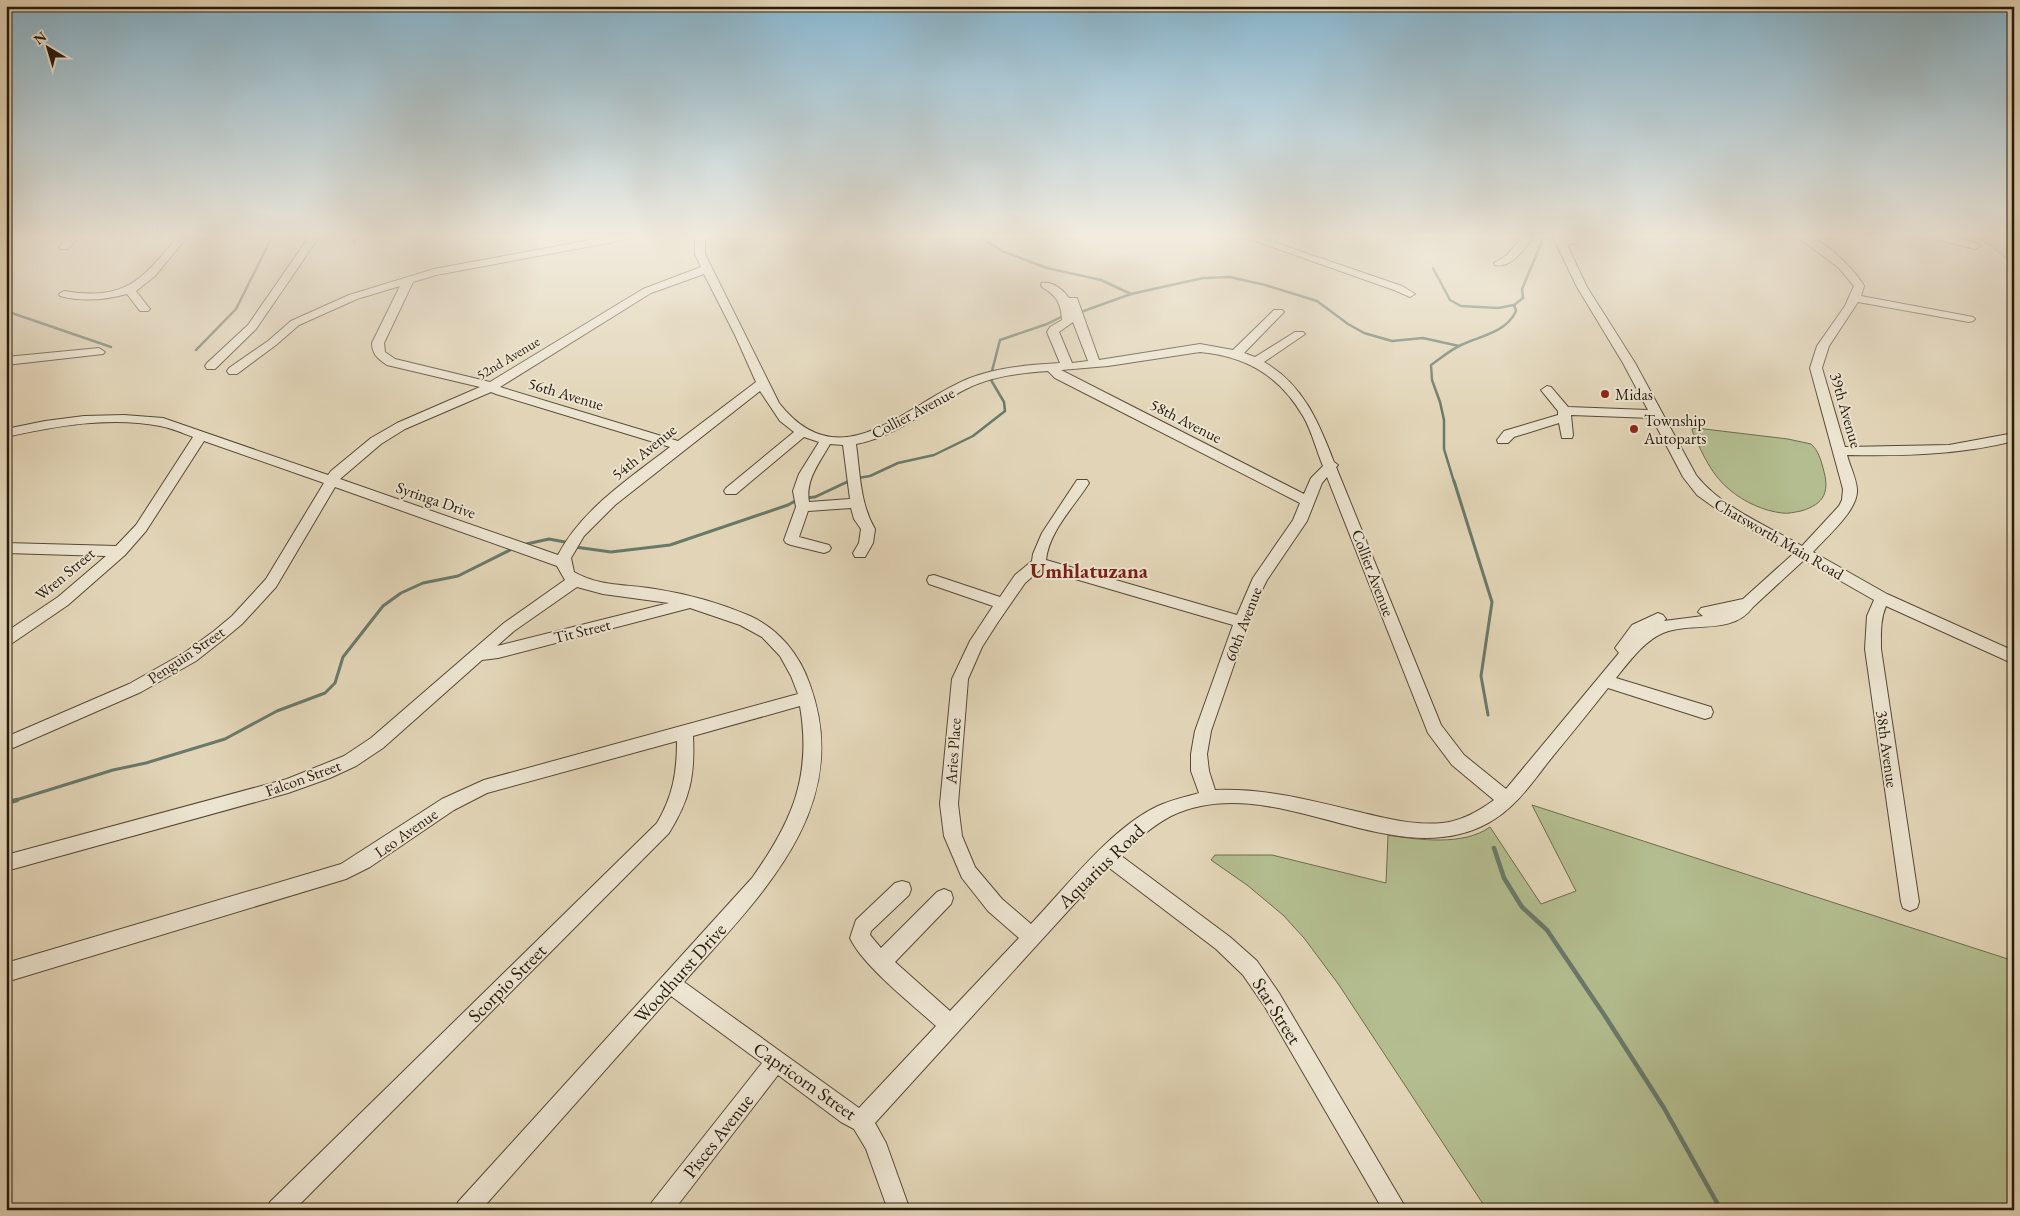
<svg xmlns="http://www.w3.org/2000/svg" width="2020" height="1216" font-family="'EB Garamond',serif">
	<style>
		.green { fill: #b3bd8f; stroke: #6d6c4d }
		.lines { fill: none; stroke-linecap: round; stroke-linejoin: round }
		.stream-far2 { stroke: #69796a; stroke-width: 2.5 }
		.stream-far1 { stroke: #69796a; stroke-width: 3 }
		.stream { stroke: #69796a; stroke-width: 4.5 }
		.minor-casing { stroke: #564936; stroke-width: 2 }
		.minor { fill: #ece4d0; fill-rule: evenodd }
		.poi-dot { fill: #8f2418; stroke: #ece4d0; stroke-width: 2 }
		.labels { text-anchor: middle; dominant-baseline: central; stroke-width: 4; stroke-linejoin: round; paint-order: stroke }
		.far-street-label { font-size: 14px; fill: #271a0b; stroke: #ece4d0 }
		.street-label { font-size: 16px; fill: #271a0b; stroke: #ece4d0 }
		.poi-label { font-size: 16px; fill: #271a0b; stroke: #ece4d0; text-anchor: start }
		.near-street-label { font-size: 19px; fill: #271a0b; stroke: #ece4d0 }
		.district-label { font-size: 21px; font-weight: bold; fill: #7a1f14; stroke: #ece4d0 }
	</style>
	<rect width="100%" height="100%" fill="#e2d5b7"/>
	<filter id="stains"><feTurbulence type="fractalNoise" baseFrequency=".004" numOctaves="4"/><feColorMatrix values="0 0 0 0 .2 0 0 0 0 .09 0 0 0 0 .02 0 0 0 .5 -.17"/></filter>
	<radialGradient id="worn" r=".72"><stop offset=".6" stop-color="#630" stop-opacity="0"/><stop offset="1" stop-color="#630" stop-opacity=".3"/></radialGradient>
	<g class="green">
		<path d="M1967,237h47v27l-30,-23z"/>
		<path d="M1696,428l92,11 23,5c7,6 10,16 12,24 7,23 2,36 -22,43 -6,1 -13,3 -19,2 -18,-2 -38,-11 -52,-23 -18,-14 -28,-37 -37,-57l-1,-4z"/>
		<path d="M1532,805l482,156v249h-527l-148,-225 -35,-47 -21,-23 -36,-30 -36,-25 4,-5h57l114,28 2,-48c30,5 76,11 102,-8l51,77 35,-13z"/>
	</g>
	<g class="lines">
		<g class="stream-far2">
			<path d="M980,237l22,14 45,17 54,12 30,14"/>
			<path d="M354,243l1,-6"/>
			<path d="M1433,268l17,32 11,6 37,2 16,-3 9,-7 -1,-9 19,-45 1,-7"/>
			<path d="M6,311l105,36"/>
			<path d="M1078,313l53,-19 72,-16 27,-1 35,8 52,16 31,23 16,9 28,8 31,-3 36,8"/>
			<path d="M196,350l40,-41 36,-72"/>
			<path d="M992,371l8,-31 47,-16 18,-9"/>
			<path d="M858,478l12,-2 28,-13 36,-8 39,-19 32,-25 -1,-9 -13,-22"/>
			<path d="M847,482l2,-1"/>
			<path d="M1454,482l-10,-33v-29l-4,-18 -8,-22 -1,-15c10,-7 19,-15 30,-20 19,-9 46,-13 55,-34l-2,-6"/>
		</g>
		<g class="stream-far1">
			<path d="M1454,481l38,121 -11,74 7,39"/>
			<path d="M805,498l10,-1 34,-16"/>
			<path d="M522,545l27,-6 21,4"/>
			<path d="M575,547l36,5 59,-7 118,-40 9,-5"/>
			<path d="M13,801l100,-31 33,-7 79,-24 52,-28 48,-18 10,-10 8,-26 40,-51 18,-13 22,-10 35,-7 56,-28"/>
		</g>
		<g class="stream">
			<path d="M6,803l11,-3"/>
			<path d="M1494,848l10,30 18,29 25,23 58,86 59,92 57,102"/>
		</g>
		<defs>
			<g id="minor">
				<path d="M68,237h11l-11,12h-8l-1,-2z"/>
				<path d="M177,237h10l-32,39 -19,15 14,18 -2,2h-8l-13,-17c-22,6 -44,8 -67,2l-1,-2 5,-3c60,10 78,-10 113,-54z"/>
				<path d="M309,237h10l-63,92 -41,40h-8l-2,-3 2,-3 41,-38z"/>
				<path d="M607,237h22l-5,3 -188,35 -23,7 -29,61 1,9 10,7 95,23 153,-93 58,-22 -6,-13v-17h10v17l74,149c62,79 126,1 191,-25 28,-11 60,-13 90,-15l-13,-31 3,-5 12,-7c-1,-17 -5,-24 -20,-33l-1,-2 1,-2c11,-2 21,7 27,15h8l22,62 101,-16 33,6 41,-40h8l2,2 -2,2 -38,39 11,4 40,-25h8l2,2 -41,28c39,22 55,61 70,100l4,3 -2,2 105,258 23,30 42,34 113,-136 -4,-5 17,-23 26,-12 5,2 3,4 -2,2 39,-5 -5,-4 3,-4 42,-9 50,-45 -78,-46 -18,-13 -14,-18 -31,-59 -81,-3 2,20 -1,3h-10l-3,-15 -45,14 -6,6h-10l-1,-3 7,-9 54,-16v-4l-17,-21 6,-4 4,1 17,20 80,3 -25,-47 -46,-76 -24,-50h10l1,2 19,-2 -7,6 -9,2 20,42 48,76 61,112c26,33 70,50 106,71l37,-40 3,-6 1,-11 -33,-121 7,-22 28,-40 9,-20 -15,-18 -41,-31c3,0 9,-1 12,0 16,5 47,35 54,49l-3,10 112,21 2,2 -2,2 -4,1 -111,-20 -29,44 -7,22 23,79 104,-2 65,-12v8c-55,14 -110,15 -167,14 3,11 9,23 10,34 2,21 -31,48 -44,63l74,42 127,57v13l-128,-58c-6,14 -5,28 -5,43l38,253 -2,6 -7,3 -7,-3 -2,-6 -36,-253 2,-33 7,-16 -70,-40 -51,47c-21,29 -61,14 -90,26 -19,8 -34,29 -47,45l95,29 2,5 -2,5 -6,2 -97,-31c-18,23 -36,45 -55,68 -20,25 -36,51 -65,67 -96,53 -215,-56 -317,-7 -19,10 -35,25 -51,39l110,82 27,24 22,32 128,217h-24l-118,-203 -22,-32 -27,-26 -108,-82 -233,256 11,20 24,67h-22l-22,-61 -12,-20 -13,-7 -63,-47 -104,135h-25l3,-8 110,-139 -91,-67 -190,214h-26l3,-8 294,-324c40,-56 60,-102 48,-172l-107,30c2,40 -3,63 -24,97l-375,377h-27l3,-8 387,-379c16,-27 20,-51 20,-82l-190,52 -33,17 -84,57 -24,12 -340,103v-19l335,-99 101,-65 42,-19 314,-86 -7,-18 -11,-20 -18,-19 -22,-12 -50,-17 -192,50 -16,2 -99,88 -27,18 -26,12 -42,15 -282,78v-16l281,-76 57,-23 27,-18 133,-115 61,-43 -8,-14 -222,-79 -59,100 -34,37 -18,15 -28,22 -55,31 -135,59v-14l123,-53 55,-31 30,-22 18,-15 34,-37 58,-96 -120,-42 -58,90 -21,24 -57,50 -57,39 -5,2v-14l52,-35 48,-41 -100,-3v-10l110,3 20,-21 57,-88c-10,-4 -22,-9 -33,-11 -50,-10 -105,0 -154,11v-8l39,-8 39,-5 40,-1 39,3 165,57 3,-4 40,-33 26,-15 83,-36 -93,-22c-9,-6 -15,-11 -15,-22l28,-57 -43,13 -58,26 -23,20 -39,29h-8l-2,-3 2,-3 39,-27 23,-20 58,-26 85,-26zM704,274l31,61 21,47 -78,59 -178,-54 151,-94zM1073,322l15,39 -16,2 -13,-31zM1200,352c45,4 79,23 103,64 9,15 13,34 20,50l-12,12 -7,16 -243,-124 47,-4zM1048,371l7,7 245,125 -7,17 -40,58 -16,37 -191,-55c3,-29 28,-53 43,-77l-2,-3h-10l-35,53 -9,21 -1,7 -17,14 -15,22 -66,-22 -5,1 -2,4 2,4 64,22 -23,35 -18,38 -12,125 4,32 18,42 26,33 31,27 -69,73 -55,-49 56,-58 2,-6 -2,-6 -7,-3 -7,3 -56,56 -11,-13 1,-4 38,-36 2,-6 -2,-6 -7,-2 -7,2 -39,37 -6,18c13,28 62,66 86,88l-77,82 -175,-126c74,-84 171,-173 126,-297 -10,-30 -31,-56 -60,-69 -30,-13 -63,-22 -95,-27 -28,-5 -55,-2 -81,-17l-3,-14 13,-22 31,-31 145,-114 20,30 14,11 -68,56 -2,3 2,3h10l68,-57 15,5 -20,32 -6,17 3,16 -12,33 2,3 5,2 33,8 5,-2 2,-3 -2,-3 -30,-8 9,-26 43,-3 3,11 7,10 -2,14 -6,10 2,4h10l8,-14 2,-14c-15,-25 -15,-56 -19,-85 41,-7 73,-37 110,-55 26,-13 54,-16 82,-18zM491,392l5,2 174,53c-40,31 -88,62 -112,108l-218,-76 41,-35 24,-15zM830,444l13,1 7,54 -41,3c-4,-22 11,-40 21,-58zM1327,477l101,256 24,32 42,35c-15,11 -32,21 -52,23 -29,3 -62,-6 -91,-13 -45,-11 -89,-22 -136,-20l-6,-19 -2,-17 4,-23 44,-127 12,-24 40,-59 15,-38zM1041,569l192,56 -38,106 -4,23v17l8,22c-14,4 -28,7 -41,13 -47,22 -91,80 -127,118l-29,-25 -27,-32 -13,-31 -4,-32 10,-125 14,-32 16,-25 27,-39zM577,587l26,7 66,9 -172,43 17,-15z"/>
				<path d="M843,237h11l-6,4 -4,-1z"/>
				<path d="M1244,237h15l143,49 13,8 -5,3 -16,-7z"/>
				<path d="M1522,237h11c-8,11 -22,32 -38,28l-1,-2 13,-8z"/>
				<path d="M1934,237h18l27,7 1,2 -5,3 -40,-10z"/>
				<path d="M99,348l6,4 -2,2 -97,11v-8z"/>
			</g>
		</defs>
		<use href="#minor" class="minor-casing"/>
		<use href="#minor" class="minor"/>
	</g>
	<linearGradient id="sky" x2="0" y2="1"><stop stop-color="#87b6cf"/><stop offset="0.58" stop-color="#f2ecdf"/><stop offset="1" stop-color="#f2ecdf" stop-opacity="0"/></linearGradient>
	<rect width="2020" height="407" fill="url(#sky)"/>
	<g class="poi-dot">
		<circle cx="1605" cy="394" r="5"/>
		<circle cx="1634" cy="429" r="5"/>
	</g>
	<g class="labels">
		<g class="far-street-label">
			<text transform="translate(508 358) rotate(-31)">52nd Avenue</text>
		</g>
		<g class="street-label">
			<text transform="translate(566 394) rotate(17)">56th Avenue</text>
			<text transform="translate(1846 410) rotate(74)">39th Avenue</text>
			<text transform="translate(913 413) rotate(-28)">Collier Avenue</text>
			<text transform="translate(1186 421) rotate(27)">58th Avenue</text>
			<text transform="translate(644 452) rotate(-39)">54th Avenue</text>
			<text transform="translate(436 500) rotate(19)">Syringa Drive</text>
			<text transform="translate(1779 539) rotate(30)">Chatsworth Main Road</text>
			<text transform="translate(1373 573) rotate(69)">Collier Avenue</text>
			<text transform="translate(65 574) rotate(-40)">Wren Street</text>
			<text transform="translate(1243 624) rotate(-69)">60th Avenue</text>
			<text transform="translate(582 631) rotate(-14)">Tit Street</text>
			<text transform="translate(186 655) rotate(-34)">Penguin Street</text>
			<text transform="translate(1887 749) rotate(82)">38th Avenue</text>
			<text transform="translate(953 751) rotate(-86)">Aries Place</text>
			<text transform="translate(303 778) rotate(-20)">Falcon Street</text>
			<text transform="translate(406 833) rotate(-35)">Leo Avenue</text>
		</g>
		<g class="poi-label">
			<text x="1615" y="394">Midas</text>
			<text x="1644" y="420">Township<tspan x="1644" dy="18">Autoparts</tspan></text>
		</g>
		<g class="near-street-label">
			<text transform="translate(1101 866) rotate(-44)">Aquarius Road</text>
			<text transform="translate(680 973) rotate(-48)">Woodhurst Drive</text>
			<text transform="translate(507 983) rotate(-45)">Scorpio Street</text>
			<text transform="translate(1277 1011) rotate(58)">Star Street</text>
			<text transform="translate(805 1081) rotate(35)">Capricorn Street</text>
			<text transform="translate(718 1136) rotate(-52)">Pisces Avenue</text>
		</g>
		<g class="district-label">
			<text x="1089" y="570">Umhlatuzana</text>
		</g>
	</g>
	<rect width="2020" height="1216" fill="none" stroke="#e2d5b7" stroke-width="25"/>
	<rect x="8" y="8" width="2005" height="1201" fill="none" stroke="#271a0b" stroke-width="2.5"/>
	<rect x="12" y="12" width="1995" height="1191" fill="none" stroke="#271a0b"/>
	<g transform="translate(48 48) rotate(322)" stroke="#ece4d0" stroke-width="4" paint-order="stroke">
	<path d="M0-4L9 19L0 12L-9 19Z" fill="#271a0b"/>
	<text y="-8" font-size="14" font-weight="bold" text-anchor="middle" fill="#271a0b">N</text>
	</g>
	<rect width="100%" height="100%" filter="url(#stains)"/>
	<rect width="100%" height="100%" fill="url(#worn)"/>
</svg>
